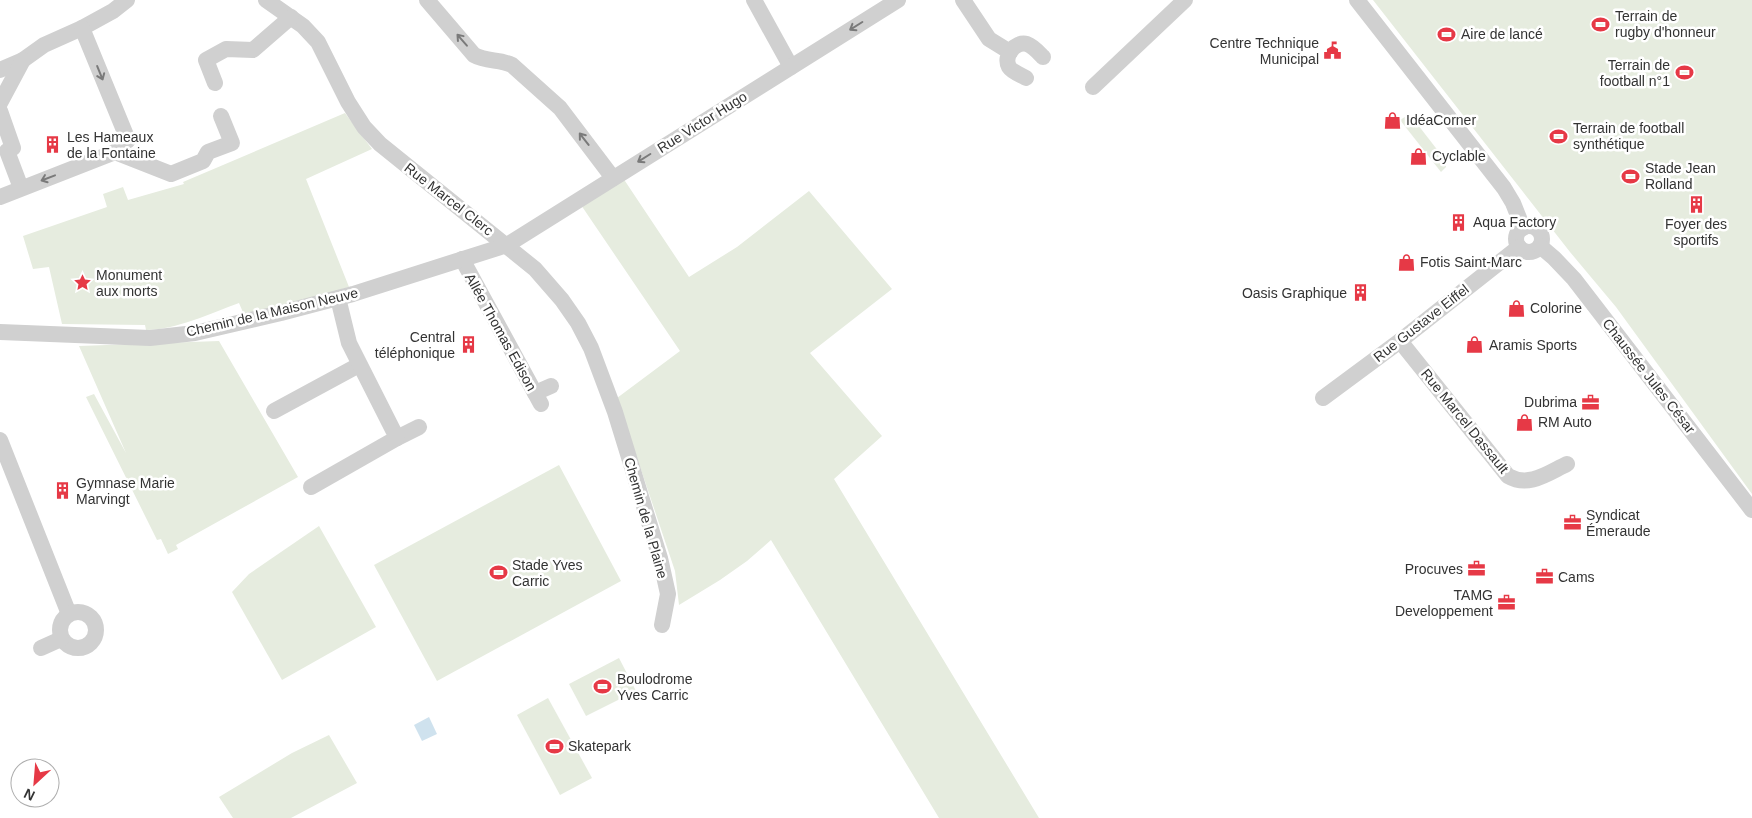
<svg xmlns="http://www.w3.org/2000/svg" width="1752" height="818" font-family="Arial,sans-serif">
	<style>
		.green { fill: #e6ecdf }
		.water { fill: #cfe2ee }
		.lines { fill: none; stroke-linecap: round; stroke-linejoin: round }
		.minor { stroke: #d0d0d0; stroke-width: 16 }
		.oneway { stroke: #7a7a7a }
		.labels { text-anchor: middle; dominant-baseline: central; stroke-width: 5; stroke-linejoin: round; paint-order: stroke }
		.poi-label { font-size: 14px; fill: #333; stroke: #fff; text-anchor: start }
		.street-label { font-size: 14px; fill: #333; stroke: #fff }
	</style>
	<rect width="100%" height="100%" fill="#fff"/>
	<g class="green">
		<path d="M1373,0h379v494l-136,-187 -46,-55z"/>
		<path d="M345,113l27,36 -66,30 43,108 -104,30 -6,-14c-28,10 -63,27 -93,27l-1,-5 -83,-1 -13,-57 -16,2 -10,-33 84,-29 -4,-13 20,-7 5,13 56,-16 -1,-2z"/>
		<path d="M1408,115l3,1 35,45v6l-5,5 -41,-52z"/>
		<path d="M623,178l66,99 48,-30 72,-56 83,98 -82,64 72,83 -48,43 205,339h-100l-168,-278 -24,21 -27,19 -41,25 -4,-34 -58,-173 63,-47 -99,-146z"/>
		<path d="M219,341l79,136 -122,68 2,4 -10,5 -7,-15 -4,1 -71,-143 8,-3 32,59 -47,-107z"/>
		<path d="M559,465l62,116 -184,100 -63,-116z"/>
		<path d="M319,526l57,101 -94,53 -50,-88 17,-18z"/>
		<path d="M619,658l17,33 -50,25 -17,-32z"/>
		<path d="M548,698l44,80 -32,17 -43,-80z"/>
		<path d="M329,735l28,48 -66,35h-58l-14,-21 73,-44z"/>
	</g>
	<path class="water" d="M429,717l8,17 -15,7 -8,-16z"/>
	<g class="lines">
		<g class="minor">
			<path d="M266,0l37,26 15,16 30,60 16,25 16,17 155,125 27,31 16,23 13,25 24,64 45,146 8,36 -6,31"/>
			<path d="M427,0l47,55c12,7 26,4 38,10l48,43 53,70"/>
			<path d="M754,0l37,67"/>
			<path d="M963,0l26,39 21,13"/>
			<path d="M1357,0l147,188 9,15 10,25"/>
			<path d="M0,70l23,-10 21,-15 38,-17 31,-17 14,-11"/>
			<path d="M1026,78c-5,-3 -14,-6 -17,-11 -6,-11 6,-26 18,-23 6,2 12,9 16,13"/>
			<path d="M215,83l-9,-23 20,-11 27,1 38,-33"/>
			<path d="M1093,87l92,-87"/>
			<path d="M0,103l23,-43"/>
			<path d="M0,111l13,37 -6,3 14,37"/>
			<path d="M115,152l56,22 32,-13 5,-9 24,-9 -11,-27"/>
			<path d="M0,197l115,-45 13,-12 -46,-112"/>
			<circle cx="1529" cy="239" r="13"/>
			<path d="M1540,246l14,12 20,21 178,231"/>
			<path d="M462,259l79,145"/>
			<path d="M0,332l150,6 45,-5 86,-20 72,-19 154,-49 391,-245"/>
			<path d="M1400,341l108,135c21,12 40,-3 59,-12"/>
			<path d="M535,393l16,-7"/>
			<path d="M1323,398l77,-57 119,-94"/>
			<path d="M274,411l85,-46"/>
			<path d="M397,438l22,-11"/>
			<path d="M0,440l69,174"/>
			<path d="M311,487l86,-49 -48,-95 -11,-45"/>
			<circle cx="78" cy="630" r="18"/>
			<path d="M41,648l20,-9"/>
		</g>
	</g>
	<defs><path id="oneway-shaft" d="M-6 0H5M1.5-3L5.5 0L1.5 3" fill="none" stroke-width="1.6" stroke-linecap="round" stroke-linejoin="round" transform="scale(1.25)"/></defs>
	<g class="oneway">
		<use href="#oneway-shaft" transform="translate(856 26) rotate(148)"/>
		<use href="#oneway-shaft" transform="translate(462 40) rotate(-131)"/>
		<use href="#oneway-shaft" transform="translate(100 73) rotate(68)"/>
		<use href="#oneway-shaft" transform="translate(584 139) rotate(-128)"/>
		<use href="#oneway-shaft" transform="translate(644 158) rotate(148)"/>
		<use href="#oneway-shaft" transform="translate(48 178) rotate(159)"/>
	</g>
	<defs>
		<symbol id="stadium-bare" viewBox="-9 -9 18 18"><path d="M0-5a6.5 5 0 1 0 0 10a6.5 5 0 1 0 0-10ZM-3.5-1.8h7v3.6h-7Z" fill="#e63946" stroke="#fff" stroke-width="2.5" paint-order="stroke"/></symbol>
		<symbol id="civic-bare" viewBox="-9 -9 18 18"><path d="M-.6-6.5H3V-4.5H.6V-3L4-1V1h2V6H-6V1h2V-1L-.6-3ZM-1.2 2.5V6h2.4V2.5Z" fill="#e63946" stroke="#fff" stroke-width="2.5" paint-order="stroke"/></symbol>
		<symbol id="shop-bare" viewBox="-9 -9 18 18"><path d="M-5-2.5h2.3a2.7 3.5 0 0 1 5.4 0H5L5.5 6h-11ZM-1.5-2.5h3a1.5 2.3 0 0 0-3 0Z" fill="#e63946" stroke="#fff" stroke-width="2.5" paint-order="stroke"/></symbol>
		<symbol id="building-bare" viewBox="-9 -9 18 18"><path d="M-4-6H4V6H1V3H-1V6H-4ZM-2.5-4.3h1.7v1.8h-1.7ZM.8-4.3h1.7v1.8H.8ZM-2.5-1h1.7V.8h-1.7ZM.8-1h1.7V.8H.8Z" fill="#e63946" stroke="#fff" stroke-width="2.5" paint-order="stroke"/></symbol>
		<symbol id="sight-bare" viewBox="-9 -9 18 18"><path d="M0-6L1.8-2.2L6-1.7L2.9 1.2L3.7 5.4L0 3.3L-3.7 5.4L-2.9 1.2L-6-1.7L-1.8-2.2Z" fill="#e63946" stroke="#fff" stroke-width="2.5" paint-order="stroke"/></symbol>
		<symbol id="office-bare" viewBox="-9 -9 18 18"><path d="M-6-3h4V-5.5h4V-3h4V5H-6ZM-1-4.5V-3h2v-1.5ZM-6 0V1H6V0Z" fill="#e63946" stroke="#fff" stroke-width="2.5" paint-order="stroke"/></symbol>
	</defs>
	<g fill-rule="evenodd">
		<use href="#stadium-bare" x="1588" y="12" width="25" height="25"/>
		<use href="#stadium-bare" x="1434" y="22" width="25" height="25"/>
		<use href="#civic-bare" x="1320" y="38" width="25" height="25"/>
		<use href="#stadium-bare" x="1672" y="60" width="25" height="25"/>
		<use href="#shop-bare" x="1380" y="108" width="25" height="25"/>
		<use href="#stadium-bare" x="1546" y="124" width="25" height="25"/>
		<use href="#building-bare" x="40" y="132" width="25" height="25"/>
		<use href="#shop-bare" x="1406" y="144" width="25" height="25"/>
		<use href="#stadium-bare" x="1618" y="164" width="25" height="25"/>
		<use href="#building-bare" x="1684" y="192" width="25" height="25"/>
		<use href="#building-bare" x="1446" y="210" width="25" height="25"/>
		<use href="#shop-bare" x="1394" y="250" width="25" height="25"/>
		<use href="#sight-bare" x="70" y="270" width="25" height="25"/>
		<use href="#building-bare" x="1348" y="280" width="25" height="25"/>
		<use href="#shop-bare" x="1504" y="296" width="25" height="25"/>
		<use href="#building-bare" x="456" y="332" width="25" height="25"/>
		<use href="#shop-bare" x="1462" y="332" width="25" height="25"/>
		<use href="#office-bare" x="1578" y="390" width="25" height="25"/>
		<use href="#shop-bare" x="1512" y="410" width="25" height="25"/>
		<use href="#building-bare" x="50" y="478" width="25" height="25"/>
		<use href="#office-bare" x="1560" y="510" width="25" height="25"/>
		<use href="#office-bare" x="1464" y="556" width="25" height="25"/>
		<use href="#stadium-bare" x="486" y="560" width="25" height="25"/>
		<use href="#office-bare" x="1532" y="564" width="25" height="25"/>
		<use href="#office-bare" x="1494" y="590" width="25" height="25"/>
		<use href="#stadium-bare" x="590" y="674" width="25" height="25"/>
		<use href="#stadium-bare" x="542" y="734" width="25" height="25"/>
	</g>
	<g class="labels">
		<g class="poi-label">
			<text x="1615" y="16">Terrain de<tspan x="1615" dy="16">rugby d'honneur</tspan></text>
			<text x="1461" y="34">Aire de lancé</text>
			<text x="1319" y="43" text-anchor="end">Centre Technique<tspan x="1319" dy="16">Municipal</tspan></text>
			<text x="1670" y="65" text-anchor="end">Terrain de<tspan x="1670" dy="16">football n°1</tspan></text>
			<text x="1406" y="120">IdéaCorner</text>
			<text x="1573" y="128">Terrain de football<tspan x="1573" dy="16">synthétique</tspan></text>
			<text x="67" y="137">Les Hameaux<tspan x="67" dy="16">de la Fontaine</tspan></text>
			<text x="1432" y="156">Cyclable</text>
			<text x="1645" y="168">Stade Jean<tspan x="1645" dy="16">Rolland</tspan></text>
			<text x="1473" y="222">Aqua Factory</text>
			<text x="1696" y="224" text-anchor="middle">Foyer des<tspan x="1696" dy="16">sportifs</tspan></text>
			<text x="1420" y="262">Fotis Saint-Marc</text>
			<text x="96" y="275">Monument<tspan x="96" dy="16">aux morts</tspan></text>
			<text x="1347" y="293" text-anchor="end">Oasis Graphique</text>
			<text x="1530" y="308">Colorine</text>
			<text x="455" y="337" text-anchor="end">Central<tspan x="455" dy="16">téléphonique</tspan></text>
			<text x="1489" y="345">Aramis Sports</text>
			<text x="1577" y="402" text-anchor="end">Dubrima</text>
			<text x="1538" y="422">RM Auto</text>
			<text x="76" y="483">Gymnase Marie<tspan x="76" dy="16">Marvingt</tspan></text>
			<text x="1586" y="515">Syndicat<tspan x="1586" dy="16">Émeraude</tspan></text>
			<text x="512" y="565">Stade Yves<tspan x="512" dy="16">Carric</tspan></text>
			<text x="1463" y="569" text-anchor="end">Procuves</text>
			<text x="1558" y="577">Cams</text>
			<text x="1493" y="595" text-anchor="end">TAMG<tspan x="1493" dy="16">Developpement</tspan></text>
			<text x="617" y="679">Boulodrome<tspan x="617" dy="16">Yves Carric</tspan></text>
			<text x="568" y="746">Skatepark</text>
		</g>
		<g class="street-label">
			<text transform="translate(702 122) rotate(-32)">Rue Victor Hugo</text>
			<text transform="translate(449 199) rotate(38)">Rue Marcel Clerc</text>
			<text transform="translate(272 312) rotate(-13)">Chemin de la Maison Neuve</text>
			<text transform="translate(1421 323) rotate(-38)">Rue Gustave Eiffel</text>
			<text transform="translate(501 332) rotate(61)">Allée Thomas Edison</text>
			<text transform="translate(1649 376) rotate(52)">Chaussée Jules César</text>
			<text transform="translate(1465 421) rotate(51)">Rue Marcel Dassault</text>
			<text transform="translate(646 518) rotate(74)">Chemin de la Plaine</text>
		</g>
	</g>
	<g transform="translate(35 783) rotate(206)"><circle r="24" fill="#ffffff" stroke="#adadad"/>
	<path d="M0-4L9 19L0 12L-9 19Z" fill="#e63946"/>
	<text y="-8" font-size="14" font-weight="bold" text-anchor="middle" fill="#333333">N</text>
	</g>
</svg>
